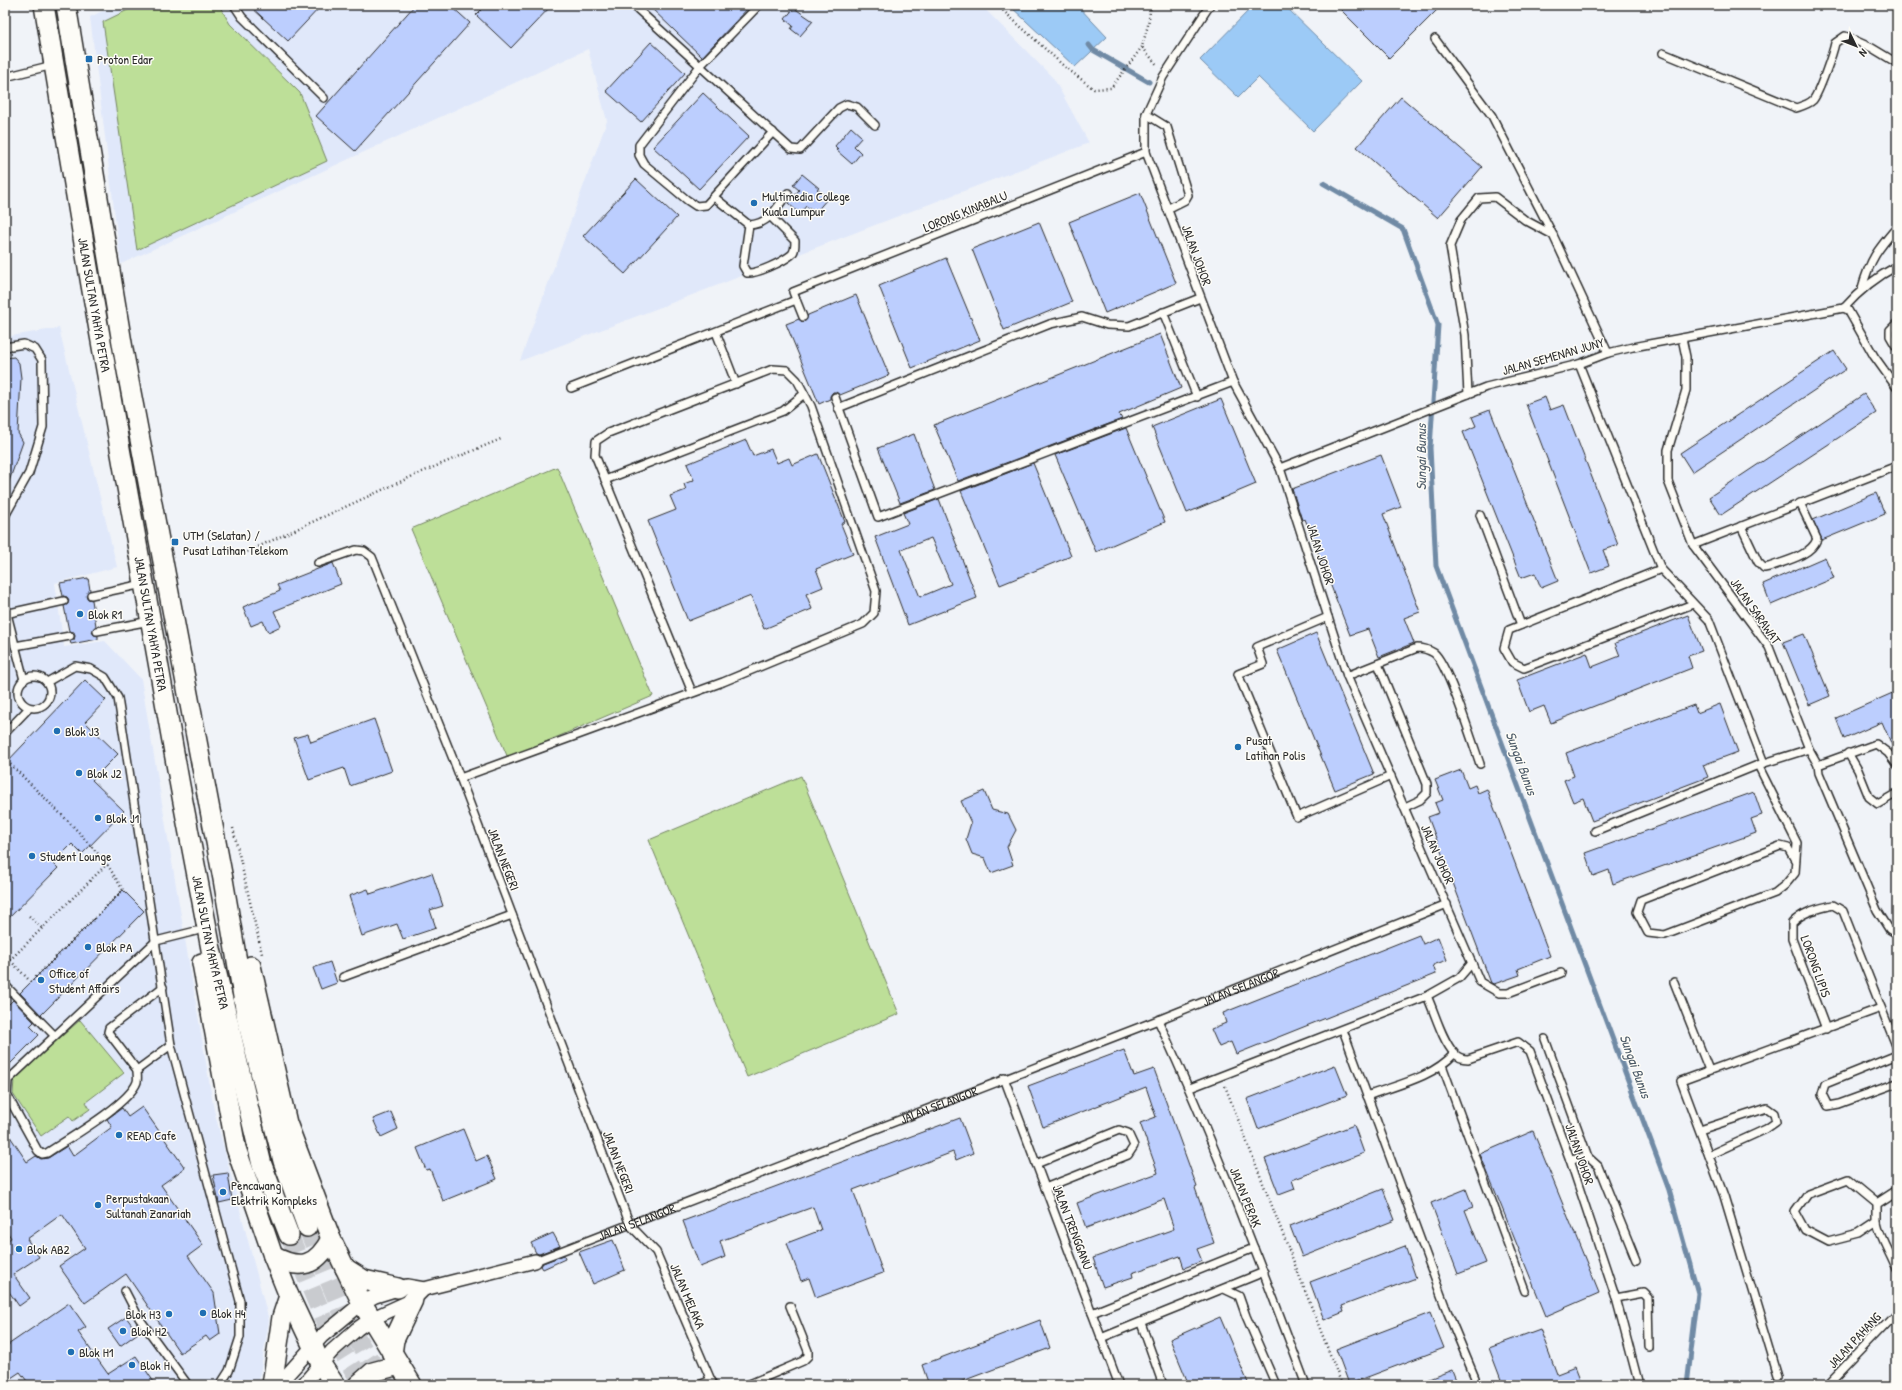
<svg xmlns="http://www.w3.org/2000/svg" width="1902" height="1390" font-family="'Patrick Hand',sans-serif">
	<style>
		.built { fill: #e0e8fa }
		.green { fill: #bddf98; stroke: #748562 }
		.water { fill: #9ccaf6; stroke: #6f8aa5 }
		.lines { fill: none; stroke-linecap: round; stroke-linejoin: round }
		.stream { stroke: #6f8aa5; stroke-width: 5 }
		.building { fill: #bccefe; stroke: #2b2b2b; fill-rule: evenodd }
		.secondary-tunnel { stroke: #c9cbcf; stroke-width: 19; stroke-dasharray: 19 10; stroke-linecap: butt }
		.service-casing { stroke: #2b2b2b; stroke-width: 10 }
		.minor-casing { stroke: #2b2b2b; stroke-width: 16 }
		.secondary-casing { stroke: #2b2b2b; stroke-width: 22 }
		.path { stroke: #2b2b2b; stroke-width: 2.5; stroke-dasharray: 1 3; stroke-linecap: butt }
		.service { stroke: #fdfcf7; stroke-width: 7 }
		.minor { stroke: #fdfcf7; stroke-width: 13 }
		.secondary { stroke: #fdfcf7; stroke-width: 19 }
		.poi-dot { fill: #1f6fb2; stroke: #fdfcf7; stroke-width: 1.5 }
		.labels { text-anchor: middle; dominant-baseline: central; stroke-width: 3; stroke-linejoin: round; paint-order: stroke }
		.poi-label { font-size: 13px; fill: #2b2b2b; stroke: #fdfcf7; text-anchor: start }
		.street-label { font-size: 13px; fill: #2b2b2b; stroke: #fdfcf7 }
		.water-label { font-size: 14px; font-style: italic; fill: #4d5b68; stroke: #fdfcf7 }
	</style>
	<rect width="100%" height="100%" fill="#f0f3f8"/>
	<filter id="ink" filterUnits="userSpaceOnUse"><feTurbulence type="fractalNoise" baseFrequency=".025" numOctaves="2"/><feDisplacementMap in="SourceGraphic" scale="8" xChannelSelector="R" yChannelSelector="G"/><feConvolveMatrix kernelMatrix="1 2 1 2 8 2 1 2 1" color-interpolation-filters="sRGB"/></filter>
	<g filter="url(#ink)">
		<g class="built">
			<path d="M115,5h866l73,74 35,64 -569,218 87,-240 -19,-72 -467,215 -31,-247z"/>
			<path d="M59,328l58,239 -62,16 9,64 41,-6 36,38 73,431 55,211 -11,64h-253v-1048z"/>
		</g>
		<g class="green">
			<path d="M138,5h81l11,19 70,69 27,68 -190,89 -34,-228z"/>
			<path d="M557,467l96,229 -145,62 -97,-229z"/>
			<path d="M801,776l98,238 -152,63 -98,-237z"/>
			<path d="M80,1020l44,53 -38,29 4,7 -17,12 -4,-5 -28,20 -28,-42 1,-15z"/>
		</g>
		<g class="water">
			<path d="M1009,5h68l30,32 -32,30z"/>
			<path d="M1254,5h30l78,76 -49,50 -55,-54 -20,20 -38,-37z"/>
		</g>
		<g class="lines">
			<g class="stream">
				<path d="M1089,45l4,5 56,32"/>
				<path d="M1323,183l80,46 35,96 -8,123 6,118 233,624 29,103 -11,92"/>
			</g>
		</g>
		<g class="building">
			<path d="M249,5h73l-34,36z"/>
			<path d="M415,5h35l20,18 -115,128 -39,-35z"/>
			<path d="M486,5h66l-41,43 -35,-33z"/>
			<path d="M648,5h103l-49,52z"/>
			<path d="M1336,5h106l-53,53z"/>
			<path d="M794,8l19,13 -13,15 -9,-7 2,-3 -8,-7z"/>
			<path d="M651,42l34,31 -44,49 -35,-31z"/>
			<path d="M703,93l46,43 -50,53 -46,-42z"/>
			<path d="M1401,97l81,70 -44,51 -81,-71z"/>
			<path d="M851,127l11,10 -8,9 7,7 -9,11 -16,-14 2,-1 -3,-3z"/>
			<path d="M802,174l17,14 -2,1 11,9 -13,15 -9,-7 -6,8 -12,-11 11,-13 -6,-5z"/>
			<path d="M636,179l41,38 -52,57 -42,-38z"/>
			<path d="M1140,193l36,90 -71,30 -36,-91z"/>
			<path d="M1039,222l33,80 -68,28 -32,-81z"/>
			<path d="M946,258l34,82 -68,28 -33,-82z"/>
			<path d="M856,295l33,80 -49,20 -4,-3h-3l-3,4v3l-11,5 -33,-80 13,-5 3,3 3,-1 3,-6z"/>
			<path d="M1160,334l21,54 -62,26 3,5 -164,62 -24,-56z"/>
			<path d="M1834,351l12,18 -154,103 -12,-19z"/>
			<path d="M14,357l5,6 2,15 -3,55 5,9 -16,45 -2,-1v-128z"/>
			<path d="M1864,394l12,19 -155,102 -12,-18z"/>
			<path d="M1545,397l5,13 14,-5 54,140 -15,5 6,16 -18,7 -65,-169z"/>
			<path d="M1221,399l35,85 -69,29 -35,-86z"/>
			<path d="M1490,410l68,171 -17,7 -6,-15 -14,5 -58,-146 13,-6 -4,-9z"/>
			<path d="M1126,428l39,94 -69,30 -41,-97z"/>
			<path d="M914,434l21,56 -35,13 -22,-55z"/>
			<path d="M746,440l7,16 18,-7 6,14 12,-5 3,7 26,-11 27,68 -4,2 12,30 -37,15 7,18 -17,7 6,15 -48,20 -13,-33 -63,25 -40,-100 28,-11 -6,-14 16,-6 -2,-6 10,-4 -7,-16z"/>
			<path d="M1381,455l20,52 -18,7 37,98 -16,6 10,25 -35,14 -11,-28 -18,6 -45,-116 -3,1 -10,-31z"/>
			<path d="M1033,463l38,93 -71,29 -39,-94z"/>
			<path d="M1876,493l9,21 -63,26 -9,-20z"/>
			<path d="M939,499l38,99 -69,27 -33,-88 33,-13 -5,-11zM931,538l20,46 -31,13 -19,-47z"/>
			<path d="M1825,557l9,21 -63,27 -8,-21z"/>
			<path d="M333,563l8,21 -67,27 7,15 -13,6 -5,-11 -12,5 -8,-19 37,-16 -3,-6z"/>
			<path d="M88,578l2,12 -4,6 2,3 4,1 4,26 -4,6 2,3 4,1v3l-27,5 -1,-3 4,-1 1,-4 -1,-4 -5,-1 -5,-25 4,-2 1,-4 -2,-3 -4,-1 -3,-13z"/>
			<path d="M1688,615l14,36 -14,5 4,12 -141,55 -7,-17 -15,6 -12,-32 70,-27 5,14 28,-11 -5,-13z"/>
			<path d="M1316,633l58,141 -39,16 -58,-140z"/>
			<path d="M1804,634l26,62 -21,9 -26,-63z"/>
			<path d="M85,680l21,20 -21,22 33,32 -26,26 32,31 -42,43 -10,-10 -19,19 5,5 -53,54v-158z"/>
			<path d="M1897,691v66l-15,-35 -38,17 -8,-21z"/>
			<path d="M1720,704l18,48 -35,13 5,12 -116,44 -9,-23 -10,4 -9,-22 10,-4 -8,-23 128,-48 3,8z"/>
			<path d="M374,719l18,52 -42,15 -6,-18 -35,12 -15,-42 14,-4 3,8z"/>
			<path d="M1461,770l7,18 7,-3 3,8 9,-4 63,167 -32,13 2,6 -26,9 -3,-1 -63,-166 11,-4 -4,-10 8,-3 -8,-20z"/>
			<path d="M984,791l8,19 16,4 8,16 -9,17 6,18 -22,8 -6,-15 -13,-4 -6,-15 5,-16 -10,-22z"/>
			<path d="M1754,792l8,23 -11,4 5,14 -143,51 -4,-14 -16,6 -8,-23z"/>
			<path d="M432,873l11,33 -13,4 6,18 -33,11 -6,-15 -35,12 -13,-40 19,-7 2,5z"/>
			<path d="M123,890l21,21 -103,104 -21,-22z"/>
			<path d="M1419,935l4,9 15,-7 9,23 -14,5 3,9 -200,80 -5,-12 -12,5 -8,-18 15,-6 -3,-10z"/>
			<path d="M330,962l7,21 -16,6 -8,-21z"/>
			<path d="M13,1000l21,22 -4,4 9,9 -34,34v-61z"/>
			<path d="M1124,1050l10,26 20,-7 43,118 -2,1 19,55 -17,6 5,12 -18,7 -4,-12 -48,17 1,4 -30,10 -10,-29 81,-29 -10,-30 -78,29 -9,-25 81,-30 -18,-50 16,-6 -10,-30 -103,40 -15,-41z"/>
			<path d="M1335,1065l12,30 -89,34 -11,-30z"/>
			<path d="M142,1107l43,61 -24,17 42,60 -15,11 26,37 6,41 -10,7 -4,-5 -26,17 -54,-79 -41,29 -26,-37 26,-18 -23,-34 -35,25 12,18 -26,17 17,24 -11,8 -14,-20v-44l6,-4 -6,-10v-99l22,33 9,-6 5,3 7,-1 19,-12 6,10 39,-29 -5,-8 15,-11 6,9z"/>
			<path d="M391,1112l7,17 -17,8 -8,-18z"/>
			<path d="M960,1118l13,35 -17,7 -3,-8 -100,38 30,83 -67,25 -7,-20 -8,3 -14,-38 34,-13 -8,-23 -93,34 5,16 -25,10 -17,-46z"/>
			<path d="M1354,1125l10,28 -72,27 3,9 -16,6 -14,-36z"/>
			<path d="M463,1129l13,32 11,-5 10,23 -54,22 -13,-32 -4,1 -9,-22z"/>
			<path d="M1533,1131l66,162 -53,23 -66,-162z"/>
			<path d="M228,1173l4,27 -13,3 -6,-28z"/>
			<path d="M1383,1189l12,31 -93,37 -12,-31z"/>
			<path d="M1466,1189l7,18 -8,3 21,53 -28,11 -27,-71z"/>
			<path d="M553,1233l7,13 -21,8 -3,-1 -5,-10z"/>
			<path d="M613,1240l12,30 -32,14 -14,-32z"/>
			<path d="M1405,1246l11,32 -74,28 2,6 -20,8 -14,-38z"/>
			<path d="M564,1255l1,4 -22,10 -2,-3 2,-3z"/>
			<path d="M69,1303l17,24 -8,5 30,42 28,-18 20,29h-126l-10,-13 -15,10v-35z"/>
			<path d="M1430,1313l14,35 -95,36 -13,-35z"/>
			<path d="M126,1317l12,16 -18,13 -12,-17z"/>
			<path d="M1220,1317l29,68h-60l-19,-46z"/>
			<path d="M1040,1320l10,28 -98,37h-23l-7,-20z"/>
			<path d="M1540,1329l17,45 18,-7 7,18h-79l-14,-37z"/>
			<path d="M1452,1370l6,15h-41l-1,-1z"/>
		</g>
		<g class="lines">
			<g class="secondary-tunnel">
				<path d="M307,1227l36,87 21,37 22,34"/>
				<path d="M289,1235l39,94 35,56"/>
			</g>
			<defs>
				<g id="service">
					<path d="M234,5l8,12 82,81"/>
					<path d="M633,5l67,61 -61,79v10l5,9 43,36 9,6 10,-1 67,-73"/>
					<path d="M759,5l-59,61 91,83 9,1 39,-42 8,-4 10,3 18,18"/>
					<path d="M1210,5l-47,72 -17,37v38l87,230 47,86 67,208 133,306 19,11h9l53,-20"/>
					<path d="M1435,39l57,77 61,119 55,118"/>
					<path d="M1663,53l133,55c6,-2 13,-4 17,-8 6,-7 20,-47 22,-57l10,-7 27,12 25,15"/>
					<path d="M5,77l48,-12"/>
					<path d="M1146,114l21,13 21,68 -3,5 -18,9"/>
					<path d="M714,197l35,28c21,-1 27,-17 39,-32"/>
					<path d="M749,225l-6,41 4,7c10,1 35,-11 44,-18 4,-3 4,-9 4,-14l-25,-25"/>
					<path d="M1862,288c8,-29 16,-39 35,-61"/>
					<path d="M1844,308l4,2 26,46 23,32"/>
					<path d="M1844,308c16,-18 32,-31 53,-42"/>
					<path d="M1163,312l34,85"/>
					<path d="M803,317l-10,-25 353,-140"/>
					<path d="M1897,323l-7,7v6l7,12"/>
					<path d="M716,332l20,52"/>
					<path d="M1682,338l4,19v33l-18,60v31l25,64 76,102 40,102 9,16 1,8 58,137 12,19 8,5"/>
					<path d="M5,347l19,-3 11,5 7,11 1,67 -14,46 -24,43"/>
					<path d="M1579,364l82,205 48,51 55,143"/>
					<path d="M571,388l225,-88"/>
					<path d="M1468,394l-3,-59 -15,-89 11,-26 18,-22 16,-1 30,23 28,15"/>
					<path d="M835,397l43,120 355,-135"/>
					<path d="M838,408l212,-84 32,-7 25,8 22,1 71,-28"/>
					<path d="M1280,468l206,-81 93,-23 29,-11 25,-6 211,-39"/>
					<path d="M605,480l178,-69 21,-17"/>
					<path d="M1480,515l41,110"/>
					<path d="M1741,526l17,36 6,6 5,-1c16,-6 42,-11 48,-28l-17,-36"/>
					<path d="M1693,545l204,-79"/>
					<path d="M318,563l38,-13 8,1 8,6 81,202 177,466 26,27 57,133"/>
					<path d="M1661,569l-152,61 -5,18 8,14 12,6 169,-64"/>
					<path d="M91,595l52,-11"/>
					<path d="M5,606l19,74"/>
					<path d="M5,614l59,-13"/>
					<path d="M1328,617l-71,30 6,17 -25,10 59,143 94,-41"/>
					<path d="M97,631l53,-10"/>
					<path d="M15,646l55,-10"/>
					<path d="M1378,664l49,120v9l-7,7 -15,7"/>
					<circle cx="34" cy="692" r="16"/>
					<path d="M1347,676l70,-28c5,0 12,2 17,5 14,11 39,91 46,111"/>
					<path d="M47,682l28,-16 16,3 14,8 13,21 53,347 69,256v36l-11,34 -9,14"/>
					<path d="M5,733l24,-25"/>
					<path d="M1848,753l10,17 11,27 9,7 19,-11"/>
					<path d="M1758,765l39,78 -2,30 -10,12 -10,8 -110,42 -17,-2 -11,-21 4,-12 139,-54 8,2 7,12"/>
					<path d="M1818,765l58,-21 12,9 9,12"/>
					<path d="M460,778l263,-96 140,-58 11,-11 2,-22 -65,-185 -14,-26 -10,-10 -14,-1 -165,64 -12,8 -1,14 97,237"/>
					<path d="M1595,831l163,-66 51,-16"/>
					<path d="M343,977l169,-62"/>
					<path d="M1674,982l35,88"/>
					<path d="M5,985l49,50"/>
					<path d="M163,987l-54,41 -1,4 29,38 34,-25"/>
					<path d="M1427,996c8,17 15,44 27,57 4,5 9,6 14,6l50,-17 12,9 40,109 46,138 23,87"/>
					<path d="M1158,1020c55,119 102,242 148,365"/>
					<path d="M1826,1029l-34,-90v-16c12,-12 25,-14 41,-18l10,6 54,137"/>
					<path d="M1343,1030l102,276 30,72"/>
					<path d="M1545,1039l43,118"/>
					<path d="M1897,1055l-72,29 -3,10 6,12 11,-2 58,-21"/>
					<path d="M1442,1065l83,226"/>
					<path d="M137,1070c0,4 1,9 0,12 -8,22 -69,57 -90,71l-5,1 -4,-3 -31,-56 1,-15 148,-139 40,-10"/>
					<path d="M1004,1078l115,307"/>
					<path d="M1190,1088l237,-92 32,-18 13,-15"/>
					<path d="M1367,1096c29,-11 65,-18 87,-42"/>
					<path d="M1700,1130l67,-22 7,5 2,9 -10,7 -57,26"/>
					<path d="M1570,1160l18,-3 10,9 38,94"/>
					<path d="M1036,1164l83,-34 9,3 6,13 -6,9 -83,33"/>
					<path d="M1848,1179l29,24v19l-18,12 -31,8 -23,-12 -10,-18 13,-18z"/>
					<path d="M1877,1203l20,-13"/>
					<path d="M1877,1222c4,18 14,31 20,48"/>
					<path id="s1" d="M535,1261l623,-241 289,-116"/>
					<path d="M1224,1289l15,7 7,20 30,69"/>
					<path d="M125,1291l14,27 49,67"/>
					<path d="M1616,1298l27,-5 5,5 1,49"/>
					<path d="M1092,1313l162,-65"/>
					<path d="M1141,1323l22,62"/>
					<path d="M1101,1338l163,-66"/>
					<path d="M1778,1376l-54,-180 -43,-115 200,-73"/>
					<path d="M699,1385l12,-5"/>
					<path d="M747,1385l56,-24 5,-5v-5l-18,-45"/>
					<path d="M1827,1385l70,-73"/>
				</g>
				<g id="minor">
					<path d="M278,1385l44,-49 40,-33 13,-7 32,-10 17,3"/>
					<path d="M303,1385l29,-34 25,-22 14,-10 42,-19 11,-11 111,-28"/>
				</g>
				<g id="secondary">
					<path id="s2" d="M44,5l47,280 89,501 31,163 51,216 27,70"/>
					<path d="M66,5l58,350 99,524 24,141 36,141 24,66"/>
					<path d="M202,963l34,185 37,108 16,40 32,68 14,21"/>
					<path d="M251,966l36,157 44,116 31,64 50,82"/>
					<path d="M273,1256c28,15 43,10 58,-17"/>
					<path d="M345,1268l19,12 34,8"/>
					<path d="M392,1354l2,-14 19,-40"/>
					<path d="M272,1385l10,-68 7,-21"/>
					<path d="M358,1385l15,-13 26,-7"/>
				</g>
			</defs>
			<use href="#service" class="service-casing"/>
			<use href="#minor" class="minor-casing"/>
			<use href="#secondary" class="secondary-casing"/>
			<g class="path">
				<path d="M997,5l68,62 29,22 17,-1 31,-41"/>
				<path d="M1151,5l-3,20 -6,22 16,19"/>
				<path d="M240,555l175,-80 86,-36"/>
				<path d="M233,828l29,126"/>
				<path d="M29,916l13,12"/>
				<path d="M5,955l26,27 92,-92 -16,-26 -34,-38 -66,-65"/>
				<path d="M10,960l97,-96"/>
				<path d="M1225,1086l117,299"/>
			</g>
			<use href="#service" class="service"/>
			<use href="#minor" class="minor"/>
			<use href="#secondary" class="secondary"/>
		</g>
	</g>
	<g class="poi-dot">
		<rect x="85" y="55" width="8" height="8" rx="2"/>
		<circle cx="754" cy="203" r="4"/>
		<rect x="171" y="538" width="8" height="8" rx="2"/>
		<circle cx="80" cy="614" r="4"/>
		<circle cx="57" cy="731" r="4"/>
		<circle cx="1238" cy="747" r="4"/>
		<circle cx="79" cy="773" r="4"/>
		<circle cx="98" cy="818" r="4"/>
		<circle cx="32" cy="856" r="4"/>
		<circle cx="88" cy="947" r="4"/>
		<circle cx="41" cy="980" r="4"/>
		<circle cx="119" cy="1135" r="4"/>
		<circle cx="223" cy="1192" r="4"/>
		<circle cx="98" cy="1205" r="4"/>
		<circle cx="19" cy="1249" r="4"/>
		<circle cx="203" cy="1313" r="4"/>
		<circle cx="169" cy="1314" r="4"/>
		<circle cx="123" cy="1331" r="4"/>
		<circle cx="71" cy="1352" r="4"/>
		<circle cx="132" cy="1365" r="4"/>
	</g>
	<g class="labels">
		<g class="poi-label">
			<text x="97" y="59">Proton Edar</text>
			<text x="762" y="196">Multimedia College<tspan x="762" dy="15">Kuala Lumpur</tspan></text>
			<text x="183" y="535">UTM (Selatan) /<tspan x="183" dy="15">Pusat Latihan Telekom</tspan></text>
			<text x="88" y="614">Blok R1</text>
			<text x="65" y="731">Blok J3</text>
			<text x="1246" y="740">Pusat<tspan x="1246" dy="15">Latihan Polis</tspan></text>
			<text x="87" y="773">Blok J2</text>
			<text x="106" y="818">Blok J1</text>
			<text x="40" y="856">Student Lounge</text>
			<text x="96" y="947">Blok PA</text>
			<text x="49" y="973">Office of<tspan x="49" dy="15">Student Affairs</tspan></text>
			<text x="127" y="1135">READ Cafe</text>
			<text x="231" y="1185">Pencawang<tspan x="231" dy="15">Elektrik Kompleks</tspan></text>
			<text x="106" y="1198">Perpustakaan<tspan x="106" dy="15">Sultanah Zanariah</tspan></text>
			<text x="27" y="1249">Blok AB2</text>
			<text x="211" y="1313">Blok H4</text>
			<text x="161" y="1314" text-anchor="end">Blok H3</text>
			<text x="131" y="1331">Blok H2</text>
			<text x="79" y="1352">Blok H1</text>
			<text x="140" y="1365">Blok H</text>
		</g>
		<g class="street-label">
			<text transform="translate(965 211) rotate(-22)">LORONG KINABALU</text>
			<text transform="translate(1197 255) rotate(70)">JALAN JOHOR</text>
			<text stroke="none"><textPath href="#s2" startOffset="304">JALAN SULTAN YAHYA PETRA</textPath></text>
			<text transform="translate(1553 356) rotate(-16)">JALAN SEMENAN JUNY</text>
			<text transform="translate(1321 554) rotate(72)">JALAN JOHOR</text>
			<text transform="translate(1756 611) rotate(55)">JALAN SARAWAT</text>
			<text stroke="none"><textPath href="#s2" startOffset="628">JALAN SULTAN YAHYA PETRA</textPath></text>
			<text transform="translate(1438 854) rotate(66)">JALAN JOHOR</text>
			<text transform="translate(504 859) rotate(69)">JALAN NEGERI</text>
			<text stroke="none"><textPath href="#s2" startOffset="952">JALAN SULTAN YAHYA PETRA</textPath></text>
			<text transform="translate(1816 966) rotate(70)">LORONG LIPIS</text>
			<text stroke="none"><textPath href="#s1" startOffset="757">JALAN SELANGOR</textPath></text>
			<text stroke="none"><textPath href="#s1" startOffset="433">JALAN SELANGOR</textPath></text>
			<text transform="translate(1580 1154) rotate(71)">JALAN JOHOR</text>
			<text transform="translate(619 1162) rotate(69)">JALAN NEGERI</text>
			<text transform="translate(1246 1197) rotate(68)">JALAN PERAK</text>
			<text stroke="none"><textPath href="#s1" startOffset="109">JALAN SELANGOR</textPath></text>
			<text transform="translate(1073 1227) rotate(69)">JALAN TRENGGANU</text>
			<text transform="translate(688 1296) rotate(67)">JALAN MELAKA</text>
			<text transform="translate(1854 1340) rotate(-47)">JALAN PAHANG</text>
		</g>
		<g class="water-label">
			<text transform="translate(1420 457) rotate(-90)">Sungai Bunus</text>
			<text transform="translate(1522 763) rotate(70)">Sungai Bunus</text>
			<text transform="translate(1636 1066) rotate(70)">Sungai Bunus</text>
		</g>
	</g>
	<rect width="1902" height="1390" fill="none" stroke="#fdfcf7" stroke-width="20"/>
	<rect x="10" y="10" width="1882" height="1370" fill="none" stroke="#2b2b2b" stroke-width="1.5" filter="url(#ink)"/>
	<g transform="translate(1856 46) rotate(133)" stroke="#fdfcf7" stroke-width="3" paint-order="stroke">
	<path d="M0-3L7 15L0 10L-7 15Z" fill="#2b2b2b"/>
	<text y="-6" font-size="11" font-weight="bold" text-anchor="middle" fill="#2b2b2b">N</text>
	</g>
</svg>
